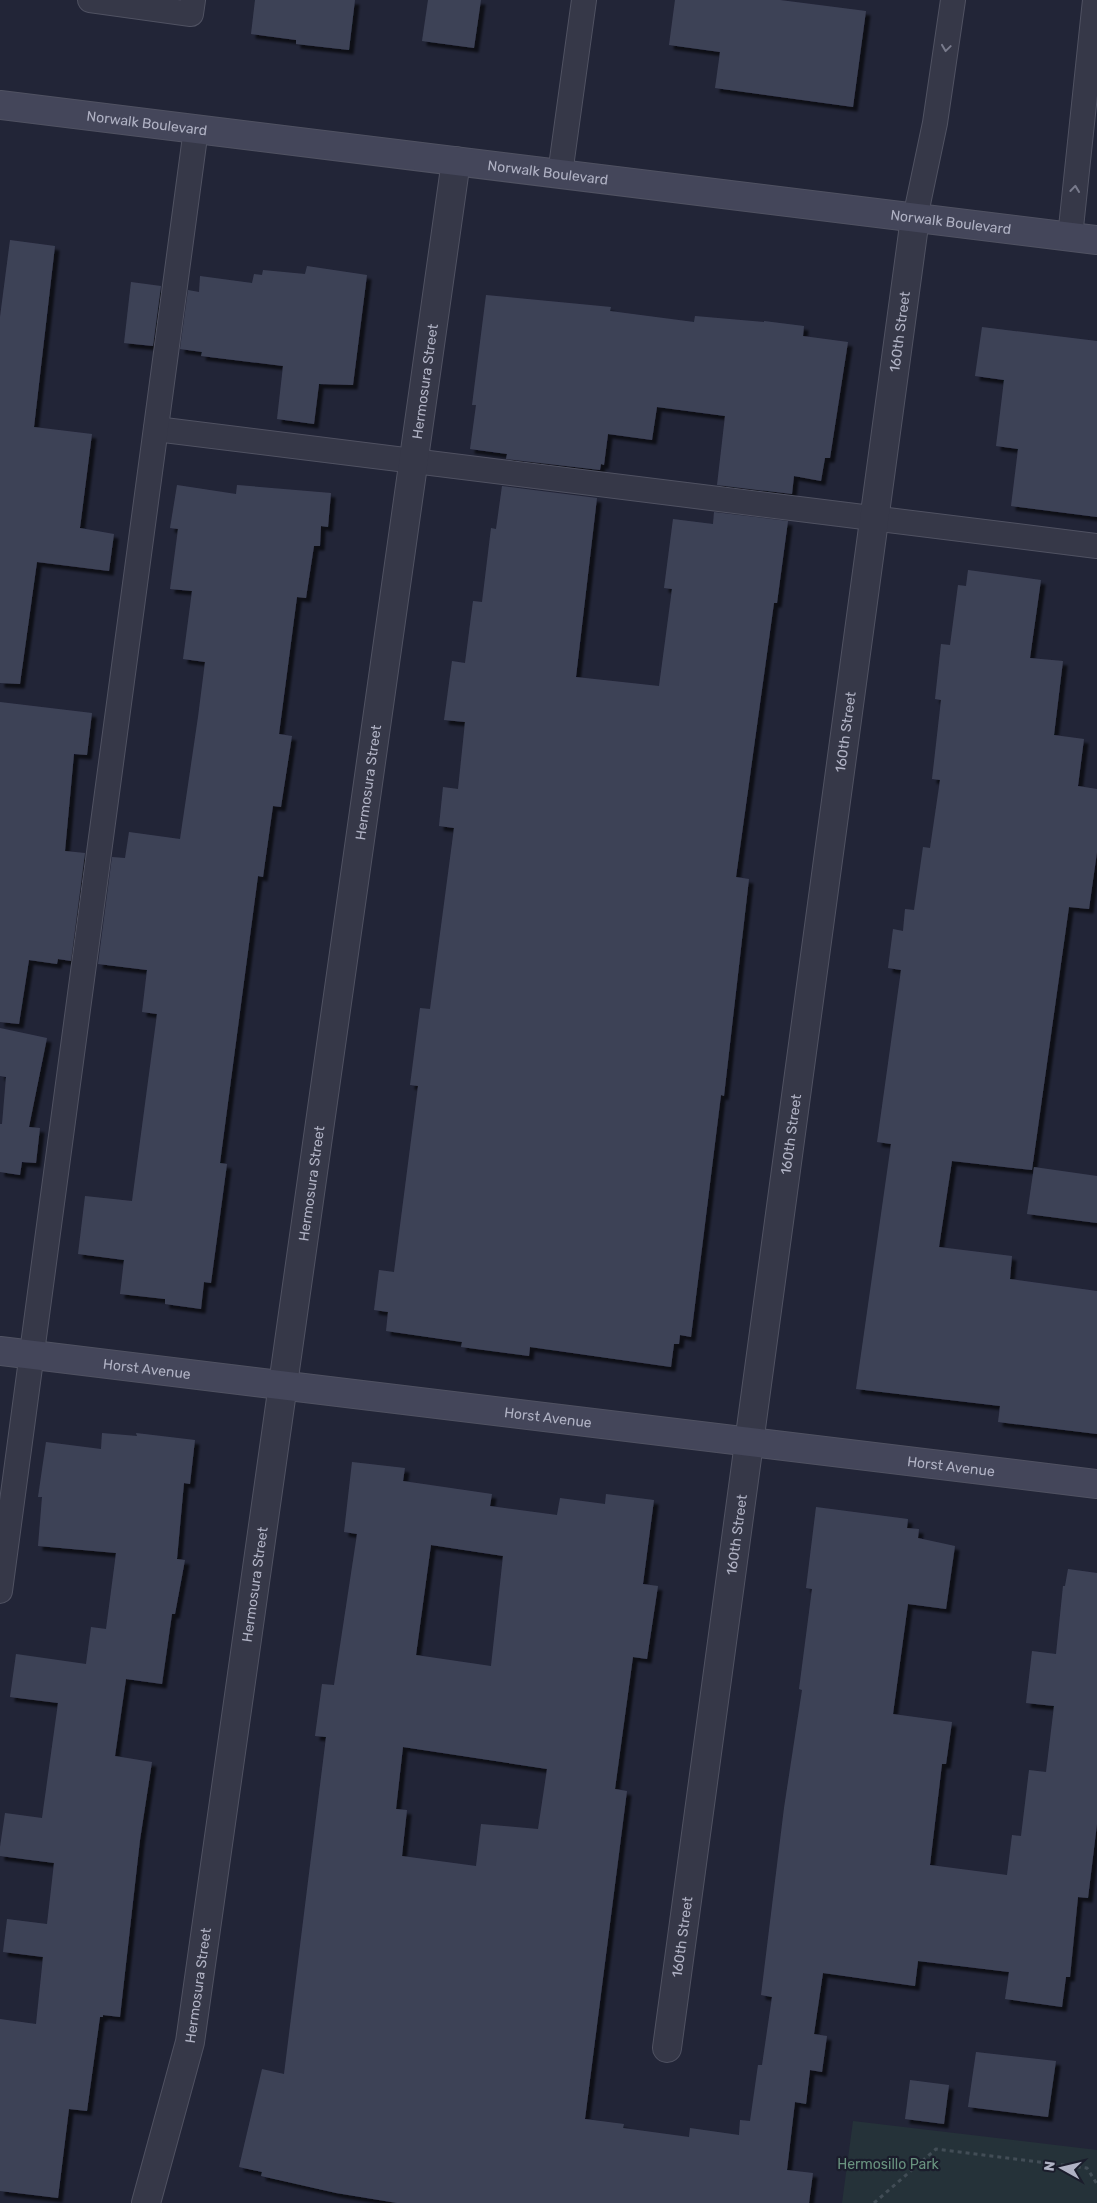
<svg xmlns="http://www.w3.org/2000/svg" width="1097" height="2203" font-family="Rubik,sans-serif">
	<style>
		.green { fill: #253239 }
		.building { fill: #3e4257; fill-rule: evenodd; filter: url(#shadow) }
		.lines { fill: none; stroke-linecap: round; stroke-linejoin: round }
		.lane-casing { stroke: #505262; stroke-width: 26 }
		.street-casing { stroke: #505262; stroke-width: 30 }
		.secondary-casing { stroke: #505262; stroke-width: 30 }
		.path { stroke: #424d56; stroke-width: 3; stroke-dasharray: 4 4; stroke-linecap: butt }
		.lane { stroke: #363848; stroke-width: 24 }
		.street { stroke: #363848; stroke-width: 28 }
		.secondary { stroke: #44465a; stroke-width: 28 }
		.oneway { stroke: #797b8c }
		.labels { text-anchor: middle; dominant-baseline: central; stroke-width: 4.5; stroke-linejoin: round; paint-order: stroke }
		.street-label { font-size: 14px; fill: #b0b2c4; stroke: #1b1d2c }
		.park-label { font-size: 14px; fill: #69937f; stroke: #1b1d2c }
	</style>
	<defs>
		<filter id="shadow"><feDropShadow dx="4.5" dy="4.5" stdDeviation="1" flood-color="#0009"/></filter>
	</defs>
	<rect width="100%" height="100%" fill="#222537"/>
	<path class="green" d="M853,2121l244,29v53h-255z"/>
	<g class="building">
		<path d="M255,0h100l-6,50 -53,-6v-4l-45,-6z"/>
		<path d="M428,0h53l-7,48 -52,-7z"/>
		<path d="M675,0h105l86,11 -13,96 -138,-19 5,-36 -51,-7z"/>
		<path d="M10,240l45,6 -21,181 58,7 -12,94 34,6 -5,37 -72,-9 -17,122 -20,-1v-366z"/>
		<path d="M307,266l60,9 -14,110 -34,-1 -5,40 -37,-5 6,-53 -82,-10 1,-4 -22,-3 8,-59 11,2 1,-16 52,7 2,-9 8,1 1,-5 42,4z"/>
		<path d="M131,282l30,4 -8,60 -29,-3z"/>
		<path d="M486,295l125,12 -1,4 84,11 1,-6 69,6v-1l40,5 -1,10 45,6 -18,116h-5l-4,23 -27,-5 -2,18 -75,-9 8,-69 -68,-9 -5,33 -44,-6 -4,31 -3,-1 -1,6 -94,-11 1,-5 -37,-5 6,-44h-4z"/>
		<path d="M982,327l115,14v176l-86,-11 7,-57 -22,-3 8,-66 -29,-4z"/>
		<path d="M177,485l59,9 1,-9 94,8 -3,34 -7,-1 -1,20h-6l-8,52 -9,-1 -18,137 13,2 -11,71 -8,-1 -10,71 -5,-1 -38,287 7,1 -16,119 -7,-1 -3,27 -36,-5v-5l-45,-5 4,-34 -46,-6 7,-58 47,5 25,-187 -15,-2 5,-42 -49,-6 14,-107 13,1 4,-26 51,7 18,-122 7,-55 -22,-3 9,-68 -22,-2 8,-60 -8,-1z"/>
		<path d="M502,486l95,12 -21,179 83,9 13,-97 -8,-1 9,-69 40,5 1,-12 74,9 -11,82h-3l-38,274 13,2 -25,217 -3,-1 -30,242 -11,-2 -1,9h-5l-3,23 -141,-20 -1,9 -68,-9 1,-5 -76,-11 2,-19 -14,-2 5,-40 15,2 24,-186 -8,-1 10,-77 10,1 24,-181 -15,-2 4,-39 15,2 7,-67 -21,-2 8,-59 13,2 8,-62 9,1 9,-74 5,1z"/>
		<path d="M968,570l73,10 -11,78 33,3 -9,74 30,4 -6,47 19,3v63l-8,57 -20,-2 -37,263 -80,-9 -13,86 73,9 -2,23 87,12v143l-99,-12 2,-16 -144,-17 35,-245 -14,-2 24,-172 -13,-2 5,-39 10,2 2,-22 9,1 9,-63 7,1 10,-68 -8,-1 9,-79 -6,-1 6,-55 9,1 8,-60 8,1z"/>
		<path d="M0,702l92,11 -5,42 -13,-1 -9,97 20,2 -14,108 -13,-2 -1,5 -28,-4 -10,64 -19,-2z"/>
		<path d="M0,1028l47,10 -18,89 11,1 -4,35 -14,-1 -2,13 -20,-3v-48h2l4,-47 -6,-1z"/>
		<path d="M1034,1167l63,9v47l-70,-9z"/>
		<path d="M102,1433l35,3 -1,-3 59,7 -5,44 -6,-1 -7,76 8,1 -10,54h-3l-10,70 -36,-5 -11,77 37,6 -12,78 -20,177 -17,-2v2h-3l-13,94 -18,-2 -11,89 -58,-7v-172l36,5 7,-67 -40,-5 4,-33 40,5 7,-61 -54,-7v-9l5,-34 37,5 16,-115 -48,-6 6,-43 70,10 5,-37 15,2 10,-76 -78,-7 4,-49h-4l8,-55 55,7z"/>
		<path d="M352,1462l53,6 -2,13 89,13 -2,12 67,9 3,-17 45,6 1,-10 48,6 -11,84 15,2 -11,73 -14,-2 -18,132 12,2 -42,328 39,5 -1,4 66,9 1,-9 49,7 1,-15 10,1 8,-56h4l10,-68 -11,-2 23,-187 18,-118 -3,-1 13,-100 -6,-1 10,-81 92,12 -1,9 12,1 -1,9 37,8 -9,63 -38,-5 -15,110 59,8 -6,42h-4l-12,101 77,10 5,-40 9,1 8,-66 17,2 8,-66 -28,-3 6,-52 24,3 7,-68h2l3,-17 29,4v251l-9,74 -10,-1 -8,80h-4l-4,30 -57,-8 4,-27 -91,-11 -3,25 -92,-13 -9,61 13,2 -5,36 -12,-2 -4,34 -11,-2 -8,68 26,3 -4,30h-412l-61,-10 -75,-17 1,-4 -23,-5 23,-98 22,5 42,-337 -11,-1 7,-52 12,1 23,-151 -13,-2zM431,1545l72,11 -12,110 -75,-11zM403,1747l144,22 -9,60 -57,-5 -5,42 -74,-10 5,-46 -11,-1z"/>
		<path d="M976,2052l80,9 -8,56 -80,-10z"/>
		<path d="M910,2080l39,5 -5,39 -39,-5z"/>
	</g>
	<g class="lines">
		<defs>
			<g id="lane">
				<path d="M90,0l101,14 2,-14"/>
				<path d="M560,174l24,-174"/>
				<path d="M915,218l20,-95 18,-123"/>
				<path d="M1070,237l25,-237"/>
				<path d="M156,429l941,117"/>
				<path d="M0,1591l196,-1462"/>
			</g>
			<g id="street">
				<path id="s1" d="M667,2048l248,-1830"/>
				<path id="s2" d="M146,2203l44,-161 266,-1881"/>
			</g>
			<g id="secondary">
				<path id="s3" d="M0,105l1097,135"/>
				<path id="s4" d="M0,1351l1097,133"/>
			</g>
		</defs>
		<use href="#lane" class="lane-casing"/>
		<use href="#street" class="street-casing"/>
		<use href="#secondary" class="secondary-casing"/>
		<path class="path" d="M874,2203l62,-54 151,19 10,16"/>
		<use href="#lane" class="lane"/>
		<use href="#street" class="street"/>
		<use href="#secondary" class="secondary"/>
	</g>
	<defs><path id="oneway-chevron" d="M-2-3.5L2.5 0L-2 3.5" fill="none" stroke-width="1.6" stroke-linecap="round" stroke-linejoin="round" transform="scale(1.25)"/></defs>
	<g class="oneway">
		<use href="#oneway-chevron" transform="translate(946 48) rotate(98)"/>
		<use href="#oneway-chevron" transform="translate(1075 189) rotate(-84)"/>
	</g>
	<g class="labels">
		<g class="street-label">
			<text stroke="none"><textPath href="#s3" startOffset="148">Norwalk Boulevard</textPath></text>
			<text stroke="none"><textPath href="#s3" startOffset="552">Norwalk Boulevard</textPath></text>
			<text stroke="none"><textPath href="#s3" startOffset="958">Norwalk Boulevard</textPath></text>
			<text stroke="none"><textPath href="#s1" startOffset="1732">160th Street</textPath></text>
			<text stroke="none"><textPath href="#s2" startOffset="1844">Hermosura Street</textPath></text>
			<text stroke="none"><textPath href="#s1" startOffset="1328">160th Street</textPath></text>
			<text stroke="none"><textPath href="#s2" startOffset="1439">Hermosura Street</textPath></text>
			<text stroke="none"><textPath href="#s1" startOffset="922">160th Street</textPath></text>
			<text stroke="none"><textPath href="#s2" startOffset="1034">Hermosura Street</textPath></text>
			<text stroke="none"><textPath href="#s4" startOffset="148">Horst Avenue</textPath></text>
			<text stroke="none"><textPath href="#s4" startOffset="552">Horst Avenue</textPath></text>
			<text stroke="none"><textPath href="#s4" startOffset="958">Horst Avenue</textPath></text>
			<text stroke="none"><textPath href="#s1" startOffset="518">160th Street</textPath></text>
			<text stroke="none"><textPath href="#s2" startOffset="629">Hermosura Street</textPath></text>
			<text stroke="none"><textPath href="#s1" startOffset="112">160th Street</textPath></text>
			<text stroke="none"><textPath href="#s2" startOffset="224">Hermosura Street</textPath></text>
		</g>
		<g class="park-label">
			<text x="888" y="2164">Hermosillo Park</text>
		</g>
	</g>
	<g transform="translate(1062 2168) rotate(278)" stroke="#1b1d2c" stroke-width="4" paint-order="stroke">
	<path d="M0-4L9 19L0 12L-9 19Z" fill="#b0b2c4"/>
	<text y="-8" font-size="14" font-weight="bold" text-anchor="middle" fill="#b0b2c4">N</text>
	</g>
</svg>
